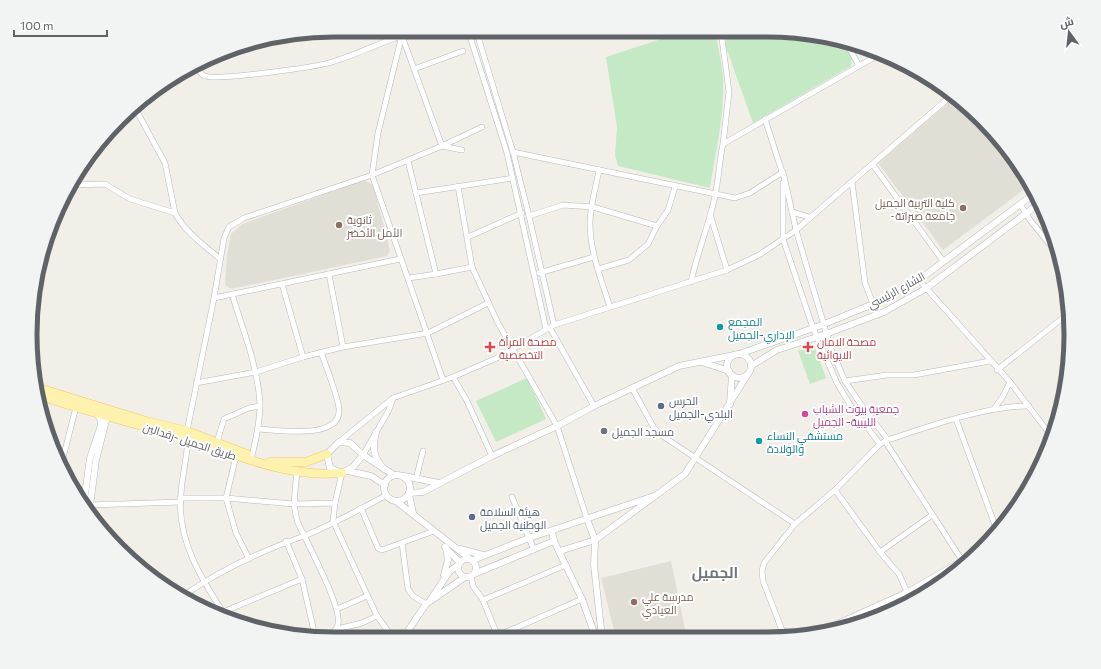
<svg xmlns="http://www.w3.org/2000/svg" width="1101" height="669" font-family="Commissioner,Cairo,sans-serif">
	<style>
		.education { fill: #e1ded6 }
		.green { fill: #c5e8c5 }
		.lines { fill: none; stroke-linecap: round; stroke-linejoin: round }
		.minor-casing { stroke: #b5b8bc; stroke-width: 6 }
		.tertiary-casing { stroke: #b5b8bc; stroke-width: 7 }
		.primary-casing { stroke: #f2c960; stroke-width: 9 }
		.minor { stroke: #fff; stroke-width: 5 }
		.tertiary { stroke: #fff; stroke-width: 6 }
		.primary { stroke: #fff2af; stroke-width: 8 }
		.education-dot { fill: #8d6e63; stroke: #fff; stroke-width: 1.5 }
		.culture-dot { fill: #0f9aa8; stroke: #fff; stroke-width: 1.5 }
		.health-dot { fill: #e0444e; stroke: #fff; stroke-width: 1.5 }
		.service-dot { fill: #5c6f8a; stroke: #fff; stroke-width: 1.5 }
		.hotel-dot { fill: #d1479c; stroke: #fff; stroke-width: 1.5 }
		.worship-dot { fill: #6b7280; stroke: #fff; stroke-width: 1.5 }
		.labels { text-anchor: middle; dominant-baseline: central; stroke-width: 4; stroke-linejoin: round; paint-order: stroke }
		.education-label { font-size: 11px; fill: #785e54; stroke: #fff; text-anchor: start }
		.street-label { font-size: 11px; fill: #5f6368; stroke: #fff }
		.culture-label { font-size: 11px; fill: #0d838f; stroke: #fff; text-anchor: start }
		.health-label { font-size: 11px; fill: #be3a42; stroke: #fff; text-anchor: start }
		.service-label { font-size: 11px; fill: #4e5e75; stroke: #fff; text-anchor: start }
		.hotel-label { font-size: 11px; fill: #b23c85; stroke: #fff; text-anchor: start }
		.worship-label { font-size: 11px; fill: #5b616d; stroke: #fff; text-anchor: start }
		.district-label { font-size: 15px; font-weight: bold; fill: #70757a; stroke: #fff }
		.rim { fill: none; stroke: #5f6368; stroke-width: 5 }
	</style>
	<rect width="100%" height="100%" fill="#f1efe8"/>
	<g class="education">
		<path d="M954,98l11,8 32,31 23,29 10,19 -87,65 -65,-87z"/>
		<path d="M364,180l9,5 17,65 -3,6 -156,33 -6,-4 2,-30 4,-21 11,-10z"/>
		<path d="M671,561l16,77h-71l-15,-60z"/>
	</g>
	<g class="green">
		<path d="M686,31h29c3,16 7,32 8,49 2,35 -8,73 -13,108l-92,-22 -3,-11 2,-28 -11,-70z"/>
		<path d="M725,31h62l57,11c4,8 10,15 7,24l-98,57 -27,-76z"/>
		<path d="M814,345l12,33 -16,6 -12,-33z"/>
		<path d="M527,378l19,41 -50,23 -20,-41z"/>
	</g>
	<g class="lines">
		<defs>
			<g id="minor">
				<path d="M468,30l39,123 39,176"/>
				<path d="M476,30l37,122 16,64 25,109"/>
				<path d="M721,31l8,61 -6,52"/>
				<path d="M402,35l-24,98 -6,42 71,205"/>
				<path d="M402,36l40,110 20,4"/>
				<path d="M846,42l13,24"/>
				<path d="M198,67c2,4 2,8 7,9 11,5 112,-9 127,-14 29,-9 56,-23 86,-32"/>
				<path d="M414,69l49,-18"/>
				<path d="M135,108l30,55 10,50c10,19 29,32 45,46"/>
				<path d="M765,119l18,56"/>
				<path d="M513,152l222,46 15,-5 33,-21 13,58 35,119 14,32 15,22 28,37"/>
				<path d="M408,161l28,113 36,-7"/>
				<path d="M873,165l70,96"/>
				<path d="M599,170c-3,17 -9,36 -9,53 0,29 11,56 20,84"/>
				<path d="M852,182l13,101 8,21"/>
				<path d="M783,183v56l30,89 24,55 15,25 28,36"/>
				<path d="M72,185l33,-1 25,15 45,14"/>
				<path d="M458,186l14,81 26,56 59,103 30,93"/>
				<path d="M416,193l97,-15"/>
				<path d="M1020,204l10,16 30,37"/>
				<path d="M792,212l17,5"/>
				<path d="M710,214l17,56"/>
				<path d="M529,216l34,-11 30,2 64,19"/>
				<path d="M468,237l54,-24"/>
				<path d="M598,269l31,-9 19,-16 9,-18 11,-16 7,-23"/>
				<path d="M539,273l55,-16"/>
				<path d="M329,274l14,73"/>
				<path d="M409,278l27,-4"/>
				<path d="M919,280l91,102 42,55"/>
				<path d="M691,282c6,-29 18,-57 24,-86 4,-18 4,-35 8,-52l157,-90"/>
				<path d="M282,284l21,73 40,-10 85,-14 60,-30"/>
				<path d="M232,294c11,36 26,73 28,110 0,18 -4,35 -8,52"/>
				<path d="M214,298l186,-39"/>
				<path d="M550,328l44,78"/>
				<path d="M997,370l72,-57"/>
				<path d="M453,377l13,22 26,57"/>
				<path d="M845,381l42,-6h27l76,-14"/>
				<path d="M196,383l60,-11 47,-15"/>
				<path d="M632,388l22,40 7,7 134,89"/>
				<path d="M994,409l9,-13 7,-14"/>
				<path d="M956,419l40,109"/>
				<path d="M258,429c19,1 81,11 81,-18 1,-10 -14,-47 -18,-59"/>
				<path d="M187,431l27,-133 10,-60 5,-11 15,-9 128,-43 70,-29 40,-19"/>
				<path d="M188,439c-1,19 -6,37 -7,55 -5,46 22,88 46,124"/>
				<path d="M885,441l80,124"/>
				<path d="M217,442l7,-23 25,-11 11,-2"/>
				<path d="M339,442l54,-44 60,-21 44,-19 57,-33 173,-55 32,-15 37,-25 156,-135"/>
				<path d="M363,455l26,-45 4,-12"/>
				<path d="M236,456l-10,42 10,35 13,26"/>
				<path d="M62,462l14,-55"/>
				<path d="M297,473c-3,24 -6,41 7,62 8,18 38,73 34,89 -1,7 -7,10 -11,14"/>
				<path d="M416,479l7,-28"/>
				<path d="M835,490l45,62 19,22 8,18"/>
				<path d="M512,497l22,53"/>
				<path d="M180,498h46l68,6 41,-1 -2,18 44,95 16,22"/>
				<path d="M335,503l7,-30"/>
				<path d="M90,505l91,-3"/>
				<path d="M361,508l17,40 4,2 52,-19"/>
				<path d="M286,541l16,38 13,57 7,2"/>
				<path d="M402,543l6,46 5,7 13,8"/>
				<path d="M880,552l52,-37"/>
				<path d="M471,576l2,10 10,14 15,37"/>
				<path d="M183,596c37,-26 78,-45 121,-60 28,-11 56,-27 83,-41"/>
				<path d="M483,600l83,-35"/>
				<path d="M337,609l30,-13"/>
				<path d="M223,612l79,-33"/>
				<path d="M337,629l25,-6 15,-7"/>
				<path d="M816,633l91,-41 56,-32 59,-60"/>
				<path d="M495,638l2,-2 85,-37"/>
				<path d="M785,638l-22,-57 -1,-10 2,-8 31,-39 40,-34 45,-46 8,-4c39,-13 101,-35 141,-34"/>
			</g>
			<g id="tertiary">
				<path d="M739,354l83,-29 51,-21 46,-24 116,-87"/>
				<circle cx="739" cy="366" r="12"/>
				<path d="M702,362l27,9"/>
				<path d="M751,366l26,-16 49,-16 58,-22 41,-23 115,-86"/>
				<path d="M730,404l2,-29"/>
				<path d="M376,432c-4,16 -3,24 8,37"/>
				<path d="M339,442l11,1 13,12 -10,12 -11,6 -12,-5 -3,-14z"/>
				<path d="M363,455l31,20"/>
				<path d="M348,471l23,5 14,9"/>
				<circle cx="397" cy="488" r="13"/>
				<path d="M404,476l35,7"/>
				<path d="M409,493l14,-1 69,-36 65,-30 37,-20 85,-40 55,-11"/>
				<path d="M409,494l4,19"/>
				<path d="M396,501l74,58"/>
				<path d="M84,502l6,-44 11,-33 -1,-7 -4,-6"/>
				<path d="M90,515v-10l6,-45 12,-47"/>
				<path d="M587,519l8,21 -1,25 8,73"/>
				<path d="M552,532l2,9 28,58 14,39"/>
				<path d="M445,547l15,16"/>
				<path d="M460,549l23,6"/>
				<path d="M560,551l35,-11 90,-66 63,-100"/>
				<circle cx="467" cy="568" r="9"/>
				<path d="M473,560l56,-22 125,-42"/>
				<path d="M474,574l80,-33"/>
				<path d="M444,575l4,-15 -2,-12"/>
				<path d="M431,599l18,-27 9,-7"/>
				<path d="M403,638l23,-34 39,-27"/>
			</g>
			<g id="primary">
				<path d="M39,388l107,33 41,10 60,23"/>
				<path d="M40,396c48,16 98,28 146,43 52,16 101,39 156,34"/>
				<path d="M270,462h36l21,-8"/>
			</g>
		</defs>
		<use href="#minor" class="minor-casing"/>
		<use href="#tertiary" class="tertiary-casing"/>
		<use href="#primary" class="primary-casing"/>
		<use href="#minor" class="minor"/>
		<use href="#tertiary" class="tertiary"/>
		<use href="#primary" class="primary"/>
	</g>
	<g class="education-dot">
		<circle cx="963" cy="208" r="4"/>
		<circle cx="339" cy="225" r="4"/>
		<circle cx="634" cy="602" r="4"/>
	</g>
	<g class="culture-dot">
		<circle cx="720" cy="327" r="4"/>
		<circle cx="759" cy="441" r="4"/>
	</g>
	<g class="health-dot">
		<path d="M488 341h4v4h4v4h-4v4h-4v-4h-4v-4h4z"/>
		<path d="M806 341h4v4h4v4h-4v4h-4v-4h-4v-4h4z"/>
	</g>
	<g class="service-dot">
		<circle cx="661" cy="406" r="4"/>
		<circle cx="472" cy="517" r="4"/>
	</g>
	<circle class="hotel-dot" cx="805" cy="414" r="4"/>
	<circle class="worship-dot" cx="604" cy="431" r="4"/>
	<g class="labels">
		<g class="education-label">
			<text x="955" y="202" text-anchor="end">كلية التربية الجميل<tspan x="955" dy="13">-جامعة صبراتة</tspan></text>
			<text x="347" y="219">ثانوية<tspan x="347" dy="13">الأمل الأخضر</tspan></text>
			<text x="642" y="596">مدرسة علي<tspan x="642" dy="13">العيادي</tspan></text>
		</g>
		<g class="street-label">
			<text transform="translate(896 290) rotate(-29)">الشارع الرئيسي</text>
			<text transform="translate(190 441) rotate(18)">طريق الجميل -رقدالين</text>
		</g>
		<g class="culture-label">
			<text x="728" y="321">المجمع<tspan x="728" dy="13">الإداري-الجميل</tspan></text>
			<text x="767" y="435">مستشفي النساء<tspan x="767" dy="13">والولادة</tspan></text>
		</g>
		<g class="health-label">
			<text x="499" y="341">مصحة المرأة<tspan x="499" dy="13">التخصصية</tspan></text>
			<text x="817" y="341">مصحة الامان<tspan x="817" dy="13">الايوائية</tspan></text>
		</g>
		<g class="service-label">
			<text x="669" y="400">الحرس<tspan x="669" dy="13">البلدي-الجميل</tspan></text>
			<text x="480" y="511">هيئة السلامة<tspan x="480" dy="13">الوطنية الجميل</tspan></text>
		</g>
		<g class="hotel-label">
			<text x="813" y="408">جمعية بيوت الشباب<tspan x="813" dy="13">الليبية- الجميل</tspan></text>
		</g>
		<g class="worship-label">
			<text x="612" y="431">مسجد الجميل</text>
		</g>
		<g class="district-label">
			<text x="715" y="572">الجميل</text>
		</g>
	</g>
	<path d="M0 0H1101V669H0ZM334 37H767A297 297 0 0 1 1064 334V335A297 297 0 0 1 767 632H334A297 297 0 0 1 37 335V334A297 297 0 0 1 334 37Z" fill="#f2f3f3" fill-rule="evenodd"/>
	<path class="rim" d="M334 37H767A297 297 0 0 1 1064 334V335A297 297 0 0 1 767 632H334A297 297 0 0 1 37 335V334A297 297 0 0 1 334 37Z"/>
	<g transform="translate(1069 32) rotate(345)" stroke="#ffffff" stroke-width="3" paint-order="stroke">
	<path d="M0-3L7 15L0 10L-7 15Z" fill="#5f6368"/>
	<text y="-6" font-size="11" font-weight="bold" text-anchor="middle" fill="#5f6368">ش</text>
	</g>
	<path d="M14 30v6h93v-6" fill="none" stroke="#5f6368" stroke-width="2"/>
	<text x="20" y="30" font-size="12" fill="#5f6368" stroke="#ffffff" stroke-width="3" paint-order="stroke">100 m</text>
</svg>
